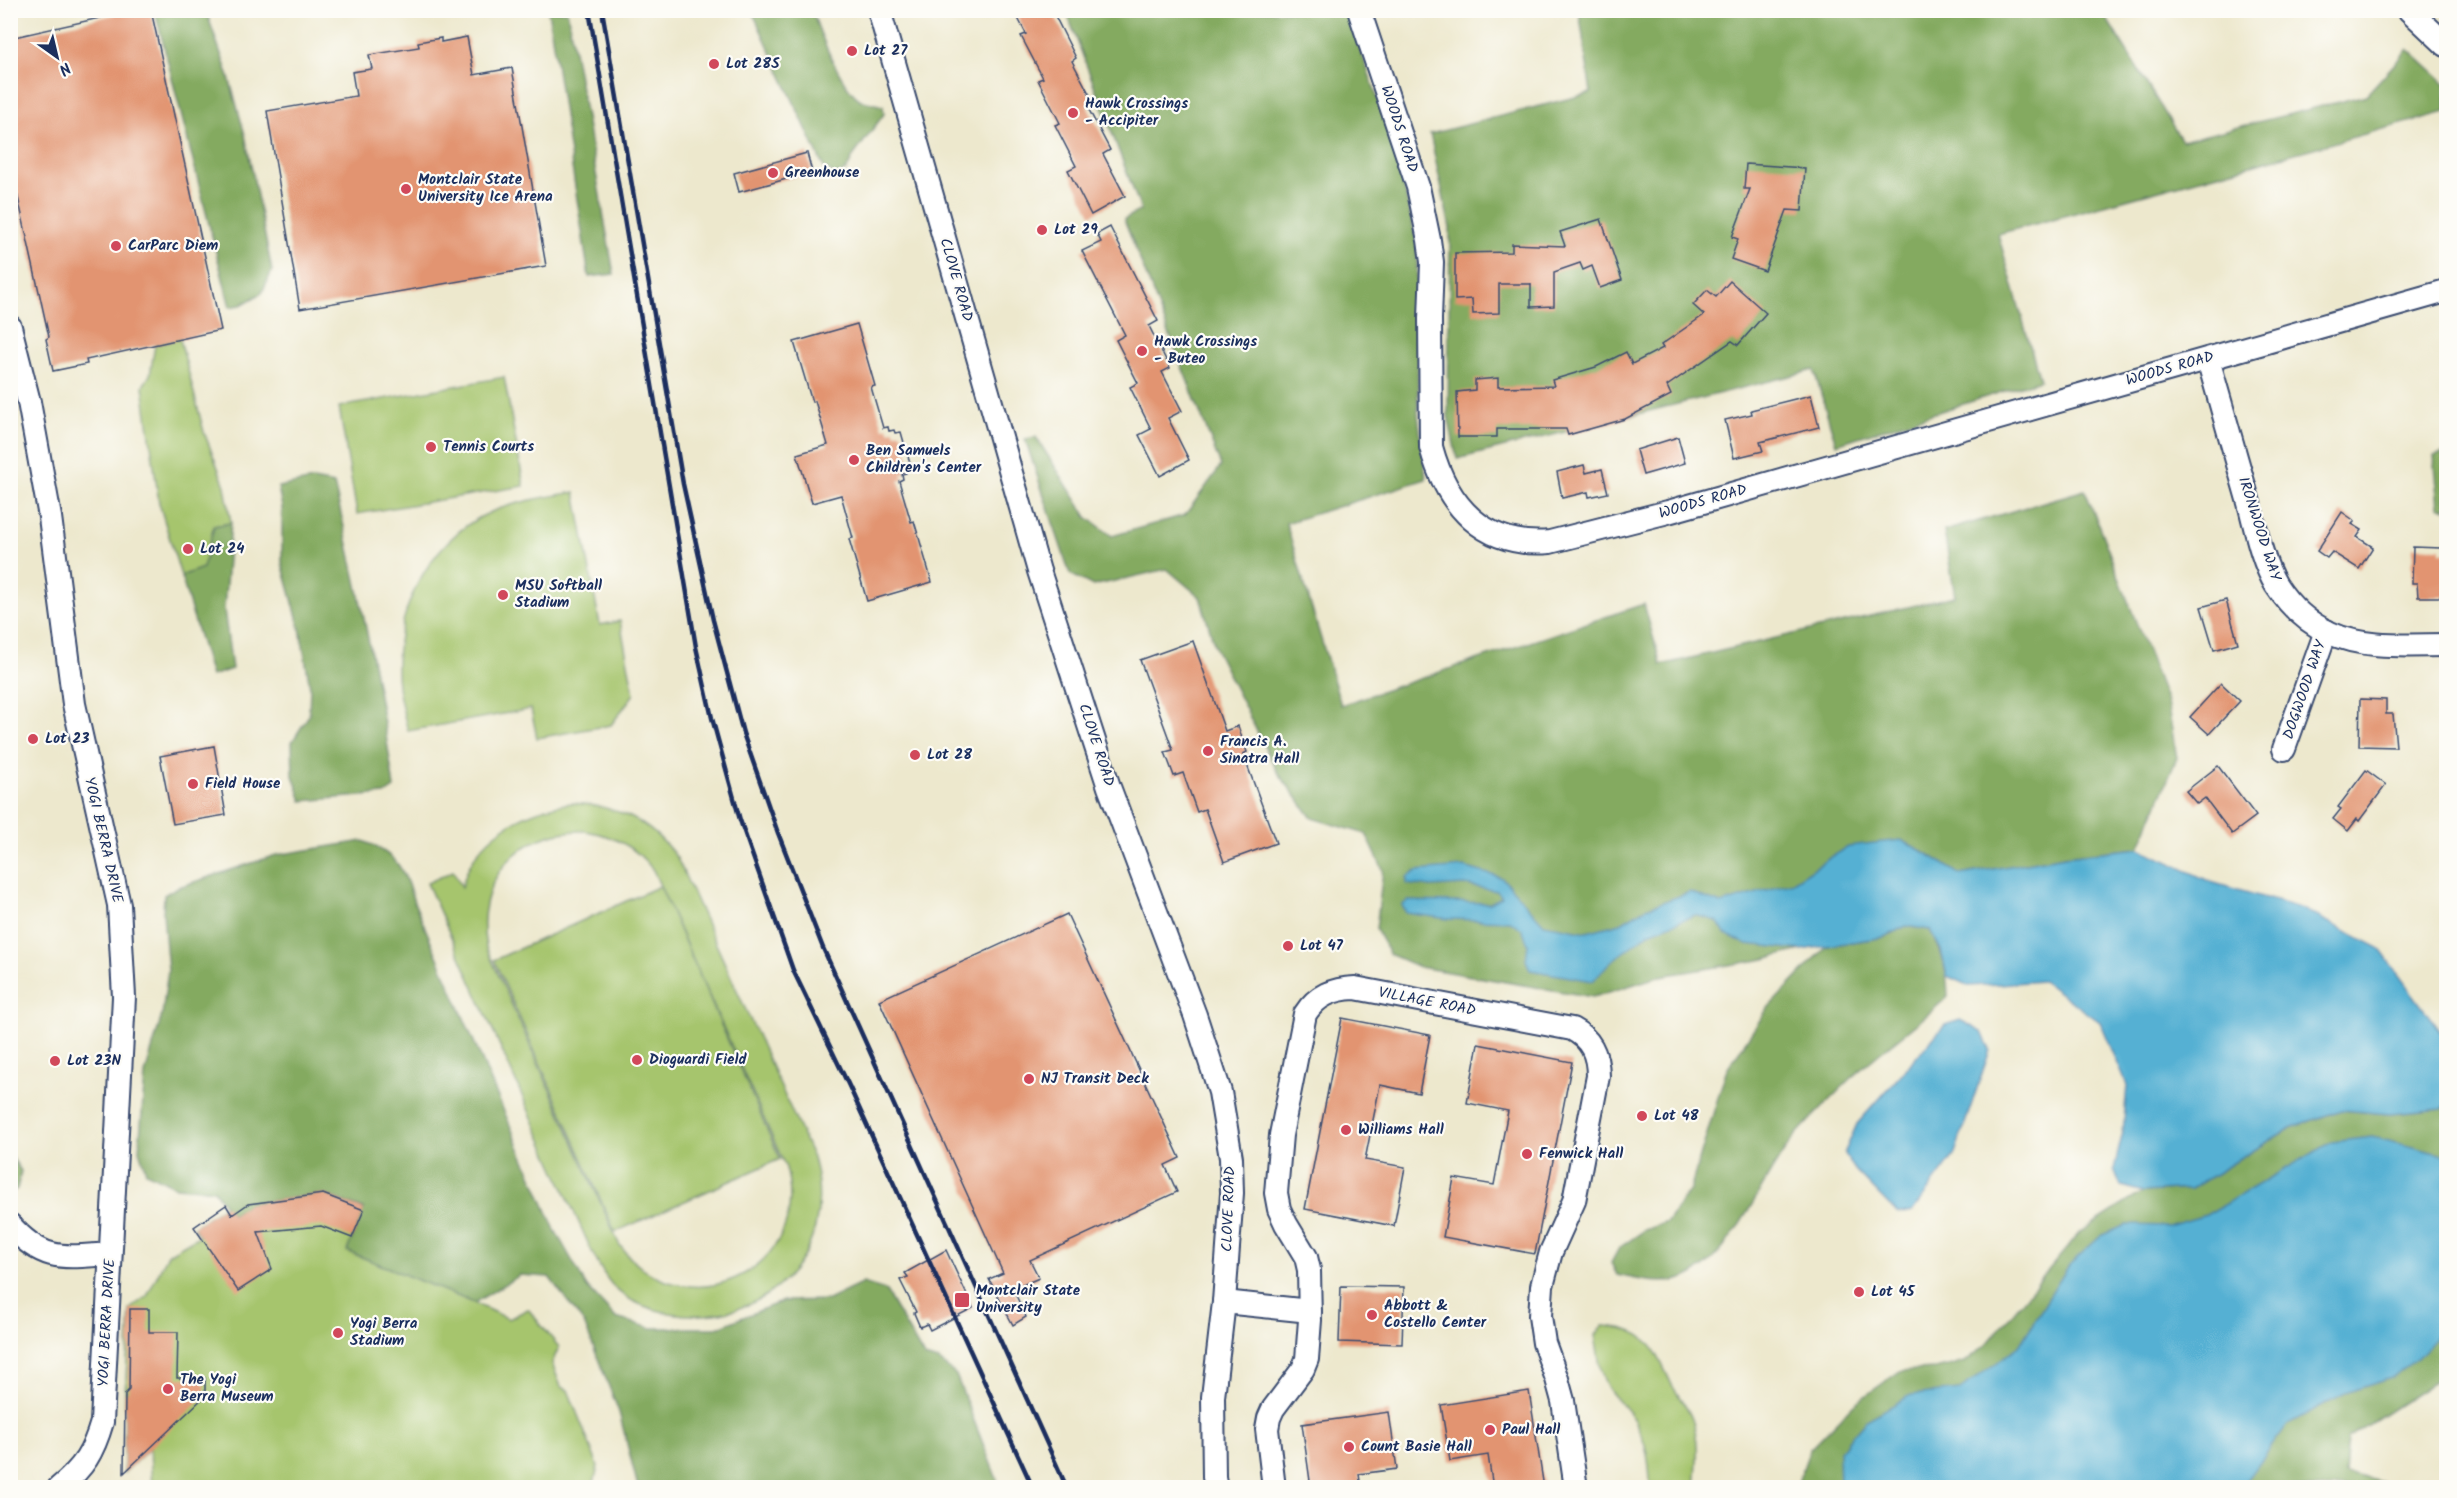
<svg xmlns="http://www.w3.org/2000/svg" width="2457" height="1498" font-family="Kalam,sans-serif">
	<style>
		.green { fill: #a6c56d; stroke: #607a66; stroke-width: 1.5; fill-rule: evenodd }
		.forest { fill: #84aa60; stroke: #506c5f; stroke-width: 1.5 }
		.water { fill: #55b0d3; stroke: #387098; stroke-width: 1.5 }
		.building { fill: #e29471 }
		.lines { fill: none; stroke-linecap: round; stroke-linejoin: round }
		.minor-casing { stroke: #3a4b6f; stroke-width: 26 }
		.minor { stroke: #fff; stroke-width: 22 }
		.rail { stroke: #1b2f5e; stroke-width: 4.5 }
		.poi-dot { fill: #d1495b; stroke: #fdfcf7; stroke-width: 2 }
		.labels { text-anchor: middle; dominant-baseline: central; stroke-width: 4.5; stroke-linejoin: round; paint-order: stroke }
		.poi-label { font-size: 15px; font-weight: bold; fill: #1b2f5e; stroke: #fdfcf7; text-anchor: start }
		.street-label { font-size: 15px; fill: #1b2f5e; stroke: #fdfcf7 }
	</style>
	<rect width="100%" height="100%" fill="#fdfcf7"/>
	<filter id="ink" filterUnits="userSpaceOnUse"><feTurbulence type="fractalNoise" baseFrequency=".0167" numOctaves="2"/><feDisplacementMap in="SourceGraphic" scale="12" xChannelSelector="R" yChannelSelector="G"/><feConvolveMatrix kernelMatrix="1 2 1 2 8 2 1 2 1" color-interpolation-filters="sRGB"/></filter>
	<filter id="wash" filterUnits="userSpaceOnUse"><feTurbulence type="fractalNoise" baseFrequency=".008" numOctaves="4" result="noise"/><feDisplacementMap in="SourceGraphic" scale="24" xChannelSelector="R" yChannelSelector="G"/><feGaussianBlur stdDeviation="1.35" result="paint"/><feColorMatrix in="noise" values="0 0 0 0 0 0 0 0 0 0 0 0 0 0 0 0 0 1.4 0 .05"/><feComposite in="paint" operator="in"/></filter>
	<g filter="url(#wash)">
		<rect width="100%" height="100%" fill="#ede8cd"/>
		<g class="green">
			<path d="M180,339l24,93 21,54 6,37 -17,3 -11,42 -22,8 -22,-73 -16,-117 7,-11 5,-30z"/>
			<path d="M504,377l20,109 -167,28 -18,-107z"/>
			<path d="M575,492l25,133 20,-4 14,73 -23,31 -74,13 -6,-29 -123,22c-4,-15 -8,-30 -10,-45 -8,-67 29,-147 93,-174 27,-11 56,-15 84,-20z"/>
			<path d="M572,803c46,3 78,18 105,55l136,300c27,96 -47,171 -143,155 -19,-3 -44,-12 -57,-27 -11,-13 -19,-29 -25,-43l-161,-360 26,-12 9,16c11,-50 62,-78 110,-84zM585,831c28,4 51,16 68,39l133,298c28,105 -106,163 -167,76l-133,-297c-13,-66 33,-118 99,-116z"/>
			<path d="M660,886l120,273 -165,73 -121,-272z"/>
			<path d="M323,1194l41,16 -17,41 127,52 35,16 19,-10 31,38 -7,16 9,24 7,3 30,76 -5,21 -441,1 -2,-40 -26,25 1,-79 5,-85 17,-13 21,-42 31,-18 -5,-9 32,-22 6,10 16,-11z"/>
			<path d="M1603,1326c45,2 51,21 68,57 6,12 16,23 21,36 8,22 5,46 3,68h-45c0,-26 -4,-52 -21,-74 -6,-8 -15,-16 -21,-25 -9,-15 -10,-36 -13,-53z"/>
		</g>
		<g class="forest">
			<path d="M1579,10l523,1 80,130 184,-46 42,-46 38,35v28l-448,122 42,146 -204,64 -22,-74 -357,89 -9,-43 2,-188 -20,-94 161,-41z"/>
			<path d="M155,11h51l22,63 17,61 27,136 -10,22 -21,12 -11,2z"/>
			<path d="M548,11h19l47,263 -25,3z"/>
			<path d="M752,11h60c8,22 28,76 49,89 6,3 16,4 22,6l1,8 -30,41 -8,16 -11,4 -11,-7z"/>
			<path d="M1066,11h281l47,134 23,98 1,171 8,65 -140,44 55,182 303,-101 17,61 294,-69 -11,-65 141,-41 82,212 10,56 -38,90 -74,8 -105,19 -27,-18 -32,-17 -100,110 -41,10 -99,16 -68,21 -174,-30 -30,-13 -13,-25 7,-59 -17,-36 -54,-16 -35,-47 -61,-121 -16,-53 -33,-28 -74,17 -23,-12 -45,-135 11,-2 51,80 25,19 73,-21 36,-49 -97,-247 17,-9z"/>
			<path d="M2446,453v56l-7,-3 -5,-50z"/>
			<path d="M313,480l21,4c24,101 46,202 60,304l-9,6 -83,7 -9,-25 -1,-34 17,-27 1,-28 -10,-59 -18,-65v-56l-4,-20z"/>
			<path d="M231,523l-7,86 8,60 -21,7 -30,-100 22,-8 11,-42z"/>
			<path d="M363,841c35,14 40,27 51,61l141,328 32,57 29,31 35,10h65l67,-27 45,-1 35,-17 22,7 39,67 15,4 17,14 44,112h-362l-19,-75 -35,-89 -35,-46 -29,-2 -46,28 -127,-52 17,-42 -41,-15 -75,10 -16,11 -18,-25 -38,-3 -30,-15 -7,-22 6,-76 17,-59 6,-45 -5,-57 1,-18 12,-7 100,-33z"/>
			<path d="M1906,926l24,4c13,22 17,41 18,66 -28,28 -62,50 -91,77 -21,20 -42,41 -61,62 -33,39 -57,112 -103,139 -24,14 -51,6 -76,1l-6,-12 8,-15 26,-18 22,-8 23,-32 36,-119 42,-63 59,-62 57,-9z"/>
			<path d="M2446,1105v269l-98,64 -3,35 57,14 -606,1 14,-39 44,-45 46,-33 35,-2 30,-7 22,-18 93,-112 63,-40 48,-3 99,-61 51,-18 49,4 52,-5z"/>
			<path d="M11,1156l10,15 -4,18 -6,3z"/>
		</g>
		<g class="water">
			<path d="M1901,840l32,17 27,18 105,-19 74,-8 72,34 92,27 76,39 67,91v66l-4,4 -52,5 -49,-4 -51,18 -99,61 -48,3 -22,-6 -7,-17 9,-37 4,-47 -27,-63 -57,-41 -74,5 -22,-10 -6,-26 -11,-20 -24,-4 -22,11 -83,13 -54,-6 -22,-10 -8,-13 -22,-6 -46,18 -40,30 -16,18 -63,-11 -4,-10 2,-16 -6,-15 -12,-8 -61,-2 -43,-6 -4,-8 6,-4 82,2 12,-6 -5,-6 -32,-6 -34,2 -24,-3v-7l10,-6 47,-4 38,11 42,46 43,8 34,-9 23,-14 46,-17 31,12 72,-22 55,-36z"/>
			<path d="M1960,1020l22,12 8,18 -36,106 -42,56 -15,1 -41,-42 -12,-17 13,-30 88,-99z"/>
			<path d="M2373,1137l71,18 2,2v169l-30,33 -25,19 -46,15 -57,31 -47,63h-401l-1,-36 26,-30 46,-26 49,-5 59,-44 50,-81 32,-29 25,-11 42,1 38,-11 126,-73z"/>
		</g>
		<g id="blocks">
			<g class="building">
				<path d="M135,10h16l70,320 -135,30 1,4 -34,7 -7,-32 3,-2 -39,-176v-123z"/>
				<path d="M1014,10h38l24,48 -4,3 22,42 -7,3 23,44 -7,4 22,42 -34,19 -23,-45 8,-4 -21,-41 5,-2 -22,-43 5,-2 -22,-42 5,-2z"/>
				<path d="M467,37l7,38 38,-7 34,198 -246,43 -33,-198 89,-15 -4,-24 20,-3 -3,-14 50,-8 -1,-5 23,-4v4z"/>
				<path d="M807,153l5,19 -73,20 -5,-19z"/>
				<path d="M1746,164l59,4 -3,43 -15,-1 -22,61 -34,-12 7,-20 -6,-2 18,-48h-6z"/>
				<path d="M1601,219l21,61 -22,8 -8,-22 -9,4 -3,-7 -26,9v34l-23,1v-23h-32v29l-26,1 -1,-15 -17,1v-47l57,-1v-8l53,2 -5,-14z"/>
				<path d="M1110,227l48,94 -9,5 21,42 -8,4 20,39 -14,7 21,42 -29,16 -21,-41 12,-6 -21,-42 8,-4 -22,-43 9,-5 -43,-84 19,-9 -4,-8z"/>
				<path d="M1730,281l36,32 -28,32 -6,-4 -65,45 4,9 -46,24 -57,16 -2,-6h-69v8h-39l-1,-45 18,-2v-10l23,-2v9l56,-1 -2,-6 44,-13 30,-15 6,12 31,-16 -2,-3 43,-30 -11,-10 14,-15 9,7z"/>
				<path d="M857,324l18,62 -4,1 12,41 5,-1 1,4 5,-1 1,3 6,-1 10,35 -7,2 2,4 -4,1 1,5 -4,2 12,41 3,-1 18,61 -65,19 -18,-62 4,-1 -12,-43 -29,8 -15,-49 31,-9 -13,-44 -3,1 -18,-60z"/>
				<path d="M1811,395l8,32 -59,15 3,9 -29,7 -9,-38 27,-6 -1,-4z"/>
				<path d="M1678,437l7,26 -42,12 -7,-25z"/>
				<path d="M1584,465l2,8 16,-4 6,24 -19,4 -1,-5 -26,6 -5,-26z"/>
				<path d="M2342,512l13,9 -3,3 10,6 -5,7 16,10 -14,22 -27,-17 -5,6 -10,-7z"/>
				<path d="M2413,547l28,1v4h5v45h-28l-1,-14h-5z"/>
				<path d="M2226,600l12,43 -24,7 -13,-43z"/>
				<path d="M1193,641l32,90 13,-5 9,26 -4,2 33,89 -52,19 -19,-53 -8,3 -14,-39 -9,3 -9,-24 8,-2 -33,-90z"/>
				<path d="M2221,683l19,18 -31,33 -19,-17z"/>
				<path d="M2360,699l26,1v14h7l3,33 -37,-1z"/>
				<path d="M214,746l12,69 -53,9 -13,-68z"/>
				<path d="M2218,766l38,50 -24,18 -27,-36 -8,6 -11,-13z"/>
				<path d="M2366,770l20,15 -27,36 -2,-2 -9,12 -15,-12 8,-10 -3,-2z"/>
				<path d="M1067,914l113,244 -15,7 12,27 -147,68 9,18 -26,11 13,28 -13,8 -24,-46 14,-6 -124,-273z"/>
				<path d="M1342,1018l88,17 -11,58 -39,-8 -15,75 40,7 -11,59 -89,-17z"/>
				<path d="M1478,1044l94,18 -37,192 -92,-17 11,-59 40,7 14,-74 -41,-8z"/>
				<path d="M323,1194l41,16 -12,28 -31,-12 -63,6 14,37 -34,22 -44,-64 32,-22 6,10 16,-11z"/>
				<path d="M946,1250l27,58 -43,22 -3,-6 -7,3 -6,-14 2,-1 -16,-32 8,-3 -3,-4z"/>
				<path d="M1341,1286l63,1 -2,57 -63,-2z"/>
				<path d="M130,1309h19v23h29l-1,46h28v18l-81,77 1,-79 4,-4z"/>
				<path d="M1529,1391l15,97h-51l-5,-33 -38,6 -9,-56z"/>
				<path d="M1389,1412l8,57 -38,5 2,14h-50l-9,-64z"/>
			</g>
		</g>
	</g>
	<g filter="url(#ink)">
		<use href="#blocks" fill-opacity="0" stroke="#3a4b6f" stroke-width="1.5"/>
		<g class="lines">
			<defs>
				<g id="minor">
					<path d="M879,10l160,561 70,216 86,228 25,77 11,66 1,35 -8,109 -11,95 1,80 2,11"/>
					<path d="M1359,10l59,177 11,53 3,22 -2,57 1,128c16,59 53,101 119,95l118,-30 778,-221"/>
					<path d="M2409,10l37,35"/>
					<path d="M10,327l19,75 21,115 24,187 45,201 5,92 -22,425c-9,31 -18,45 -43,66"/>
					<path d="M2208,359c14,48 27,96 41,144 7,27 13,58 27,82 13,20 32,38 54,48 34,16 79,12 116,12"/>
					<path d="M2284,749l42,-118"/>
					<path d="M10,1225c34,38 54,32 100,29"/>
					<path d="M1224,1302l86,9"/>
					<path d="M1274,1488l-7,-59 2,-11 4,-9 30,-40 4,-10 3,-39 -1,-50 -3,-13 -20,-33 -7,-15 -3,-16 5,-58 24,-121c12,-19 28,-25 50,-26l217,41c19,10 26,25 26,47l-24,125 -23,51 -9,34 -2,30 4,27 13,36 6,22 13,87"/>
				</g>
			</defs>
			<use href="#minor" class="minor-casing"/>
			<use href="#minor" class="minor"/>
			<g class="rail">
				<path d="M589,10l107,637 16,71 28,102 53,150 56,116 184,402"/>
				<path d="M602,10l81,474 30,136 30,113 35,100 45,115 244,540"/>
			</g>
		</g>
	</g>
	<g class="poi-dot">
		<circle cx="852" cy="51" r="6"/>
		<circle cx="714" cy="64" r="6"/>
		<circle cx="1073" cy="113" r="6"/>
		<circle cx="773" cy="173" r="6"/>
		<circle cx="406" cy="189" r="6"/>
		<circle cx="1042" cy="230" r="6"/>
		<circle cx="116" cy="246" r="6"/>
		<circle cx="1142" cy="351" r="6"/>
		<circle cx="431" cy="447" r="6"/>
		<circle cx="854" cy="460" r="6"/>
		<circle cx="188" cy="549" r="6"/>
		<circle cx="503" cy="595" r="6"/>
		<circle cx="33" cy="739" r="6"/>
		<circle cx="1208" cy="751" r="6"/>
		<circle cx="915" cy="755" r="6"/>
		<circle cx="193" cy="784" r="6"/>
		<circle cx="1288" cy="946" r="6"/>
		<circle cx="637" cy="1060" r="6"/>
		<circle cx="55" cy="1061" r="6"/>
		<circle cx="1029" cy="1079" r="6"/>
		<circle cx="1642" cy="1116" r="6"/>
		<circle cx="1346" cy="1130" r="6"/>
		<circle cx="1527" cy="1154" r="6"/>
		<circle cx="1859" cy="1292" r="6"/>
		<rect x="954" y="1292" width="16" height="16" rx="3"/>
		<circle cx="1372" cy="1315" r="6"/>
		<circle cx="338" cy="1333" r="6"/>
		<circle cx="168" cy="1389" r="6"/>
		<circle cx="1490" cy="1430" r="6"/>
		<circle cx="1349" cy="1447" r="6"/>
	</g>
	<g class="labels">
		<g class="poi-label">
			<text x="864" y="51">Lot 27</text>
			<text x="726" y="64">Lot 28S</text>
			<text x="1085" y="104">Hawk Crossings<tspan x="1085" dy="17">- Accipiter</tspan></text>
			<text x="785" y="173">Greenhouse</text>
			<text x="418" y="180">Montclair State<tspan x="418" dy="17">University Ice Arena</tspan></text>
			<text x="1054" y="230">Lot 29</text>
			<text x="128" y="246">CarParc Diem</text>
			<text x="1154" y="342">Hawk Crossings<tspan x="1154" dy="17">- Buteo</tspan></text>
			<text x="443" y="447">Tennis Courts</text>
			<text x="866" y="451">Ben Samuels<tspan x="866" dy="17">Children's Center</tspan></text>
			<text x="200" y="549">Lot 24</text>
			<text x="515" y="586">MSU Softball<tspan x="515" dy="17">Stadium</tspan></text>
			<text x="45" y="739">Lot 23</text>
			<text x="1220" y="742">Francis A.<tspan x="1220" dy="17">Sinatra Hall</tspan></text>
			<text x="927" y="755">Lot 28</text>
			<text x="205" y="784">Field House</text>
			<text x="1300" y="946">Lot 47</text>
			<text x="649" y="1060">Dioguardi Field</text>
			<text x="67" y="1061">Lot 23N</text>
			<text x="1041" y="1079">NJ Transit Deck</text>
			<text x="1654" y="1116">Lot 48</text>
			<text x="1358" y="1130">Williams Hall</text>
			<text x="1539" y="1154">Fenwick Hall</text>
			<text x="976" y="1291">Montclair State<tspan x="976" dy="17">University</tspan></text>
			<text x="1871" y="1292">Lot 45</text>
			<text x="1384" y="1306">Abbott &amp;<tspan x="1384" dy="17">Costello Center</tspan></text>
			<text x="350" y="1324">Yogi Berra<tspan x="350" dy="17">Stadium</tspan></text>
			<text x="180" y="1380">The Yogi<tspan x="180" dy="17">Berra Museum</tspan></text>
			<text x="1502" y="1430">Paul Hall</text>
			<text x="1361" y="1447">Count Basie Hall</text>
		</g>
		<g class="street-label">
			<text transform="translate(1399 129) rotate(72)">WOODS ROAD</text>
			<text transform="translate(956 280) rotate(74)">CLOVE ROAD</text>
			<text transform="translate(2170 369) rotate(-16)">WOODS ROAD</text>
			<text transform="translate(1703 502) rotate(-16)">WOODS ROAD</text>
			<text transform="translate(2259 529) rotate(72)">IRONWOOD WAY</text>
			<text transform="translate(2305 690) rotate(-71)">DOGWOOD WAY</text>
			<text transform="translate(1096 745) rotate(72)">CLOVE ROAD</text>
			<text transform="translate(103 840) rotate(77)">YOGI BERRA DRIVE</text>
			<text transform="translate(1427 1002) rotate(11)">VILLAGE ROAD</text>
			<text transform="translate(1229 1209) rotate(-88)">CLOVE ROAD</text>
			<text transform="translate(107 1323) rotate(-87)">YOGI BERRA DRIVE</text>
		</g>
	</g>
	<rect width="2457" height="1498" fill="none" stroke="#fdfcf7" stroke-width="36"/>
	<g transform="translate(57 57) rotate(146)" stroke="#fdfcf7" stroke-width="4.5" paint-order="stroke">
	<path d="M0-4.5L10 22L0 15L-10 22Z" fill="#1b2f5e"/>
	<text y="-9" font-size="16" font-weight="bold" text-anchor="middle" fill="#1b2f5e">N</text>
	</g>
</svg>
